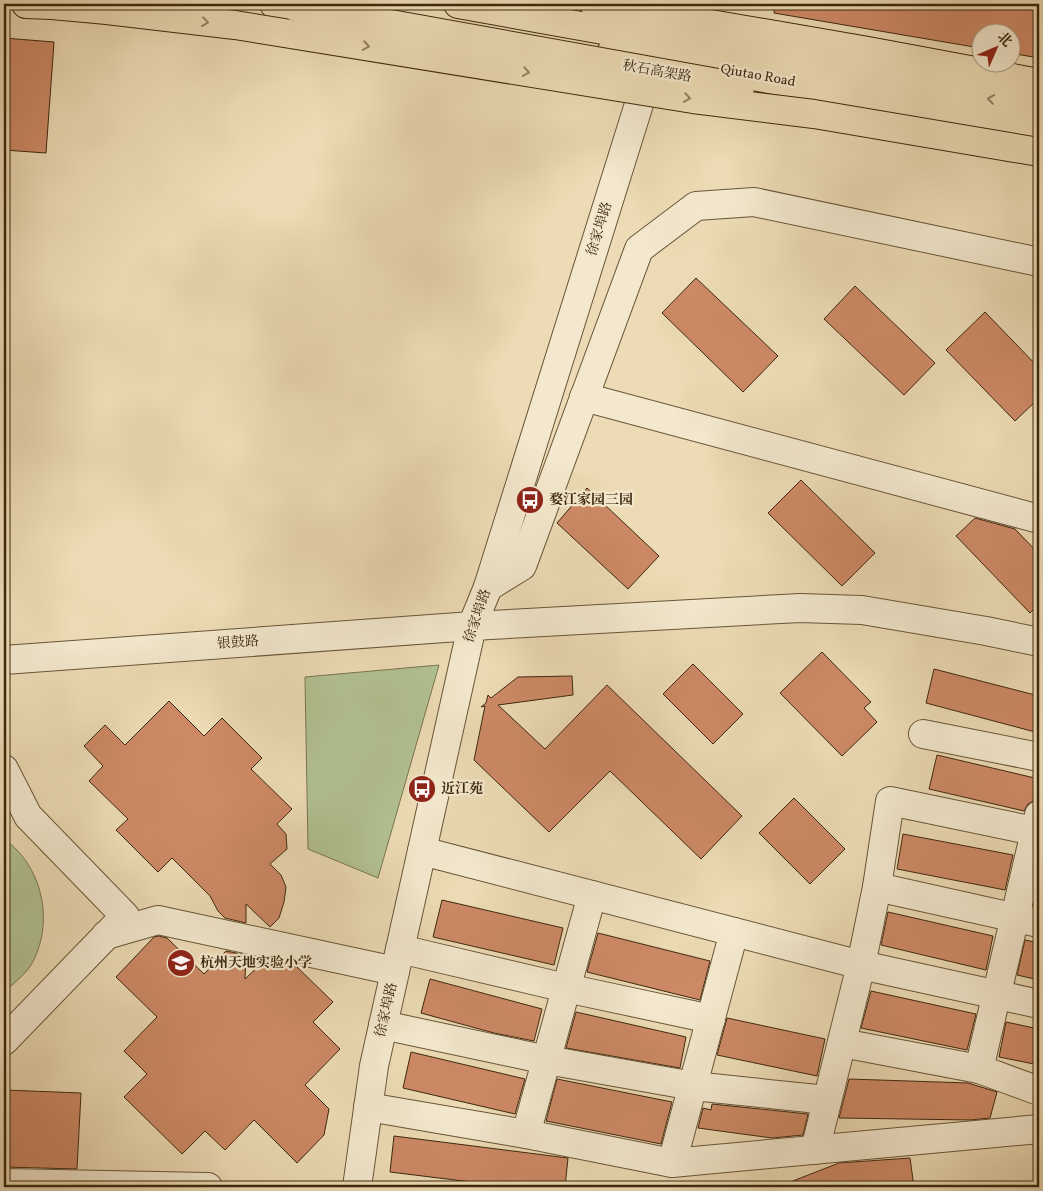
<svg xmlns="http://www.w3.org/2000/svg" width="1043" height="1191" font-family="Vollkorn,'Noto Serif SC',serif">
	<style>
		.green { fill: #b2c191; stroke: #787450 }
		.building { fill: #cd8966; stroke: #3d280e }
		.lines { fill: none; stroke-linecap: round; stroke-linejoin: round }
		.minor-casing { stroke: #695538; stroke-width: 30 }
		.major-casing { stroke: #3d280e; stroke-width: 30 }
		.highway-casing { stroke: #3d280e; stroke-width: 30 }
		.minor { stroke: #f3e8ce; stroke-width: 28 }
		.major { stroke: #ecdbb4; stroke-width: 28 }
		.highway { stroke: #ecdbb4; stroke-width: 28 }
		.highway-bridge-casing { stroke: #3d280e; stroke-width: 30; stroke-linecap: butt }
		.highway-bridge { stroke: #ecdbb4; stroke-width: 28 }
		.oneway { stroke: #948261 }
		.labels { text-anchor: middle; dominant-baseline: central; stroke-width: 4.5; stroke-linejoin: round; paint-order: stroke }
		.street-label { font-size: 14px; fill: #3d280e; stroke: #f3e8ce }
		.poi-label { font-size: 14px; font-weight: bold; fill: #3d280e; stroke: #f3e8ce; text-anchor: start }
	</style>
	<rect width="100%" height="100%" fill="#ecdbb4"/>
	<filter id="stains"><feTurbulence type="fractalNoise" baseFrequency=".004" numOctaves="4"/><feColorMatrix values="0 0 0 0 .2 0 0 0 0 .09 0 0 0 0 .02 0 0 0 .5 -.17"/></filter>
	<radialGradient id="worn" r=".72"><stop offset=".6" stop-color="#630" stop-opacity="0"/><stop offset="1" stop-color="#630" stop-opacity=".3"/></radialGradient>
	<g class="green">
		<path d="M439,665l-61,213 -70,-29 -3,-172z"/>
		<path d="M4,839c39,27 51,85 27,126 -6,10 -19,19 -27,28z"/>
	</g>
	<g class="building">
		<path d="M775,4h264v54l-29,-5v-21h-30v16l-206,-35z"/>
		<path d="M4,38l50,4 -8,111 -42,-3z"/>
		<path d="M696,278l82,78 -35,36 -81,-79z"/>
		<path d="M855,286l80,77 -31,32 -80,-76z"/>
		<path d="M985,312l54,56v30l-24,23 -69,-71z"/>
		<path d="M801,480l74,73 -33,33 -74,-73z"/>
		<path d="M587,488l72,68 -31,33 -71,-66z"/>
		<path d="M975,518l40,11 24,25v50l-9,9 -74,-77z"/>
		<path d="M822,652l49,50 -7,6 13,14 -35,34 -62,-63z"/>
		<path d="M693,664l50,50 -30,30 -50,-50z"/>
		<path d="M934,669l105,27v37l-113,-30z"/>
		<path d="M572,676l1,19 -75,10 47,44 62,-64 135,131 -41,43 -91,-88 -61,61 -75,-72 11,-54 -4,1 5,-4 2,-8 3,3 27,-21z"/>
		<path d="M169,701l35,35 18,-18 40,40 -11,11 41,40 -15,15 9,10 1,15 -17,15 11,11 5,12 -2,15 -5,16 -9,9 -24,-23v19l-21,-5 -7,-7 -8,-15 -38,-38 -14,14 -42,-42 12,-11 -39,-38 14,-15 -19,-20 21,-21 20,20z"/>
		<path d="M937,755l102,24 -4,21 -7,4 -4,7 -95,-22z"/>
		<path d="M794,798l51,51 -35,35 -51,-51z"/>
		<path d="M903,834l110,21 -8,35 -108,-21z"/>
		<path d="M442,900l121,28 -9,37 -121,-28z"/>
		<path d="M888,912l105,24 -7,34 -105,-25z"/>
		<path d="M598,933l112,28 -10,39 -113,-28z"/>
		<path d="M159,936l8,2 37,36 22,-23 20,4 -1,24 21,-20 30,7 37,36 -20,20 27,27 -35,36 24,24 -5,26 -27,28 -43,-43 -29,30 -20,-19 -23,23 -58,-57 23,-23 -23,-23 33,-34 -41,-40 38,-40z"/>
		<path d="M1025,940l14,3v37l-22,-5z"/>
		<path d="M430,979l112,30 -8,32 -40,-8 -73,-20z"/>
		<path d="M871,991l105,23 -9,36 -106,-22z"/>
		<path d="M576,1012l110,25 -6,31 -114,-20z"/>
		<path d="M727,1018l98,21 -8,37 -100,-21z"/>
		<path d="M1006,1022l33,7v36l-40,-8z"/>
		<path d="M411,1052l114,27 -10,35 -112,-26z"/>
		<path d="M557,1079l115,23 -11,42 -115,-23z"/>
		<path d="M849,1079l119,4 29,9 -7,26 -19,2 -132,-2z"/>
		<path d="M4,1090l77,3 -4,76 -73,-2z"/>
		<path d="M712,1104l96,10 -5,21 -31,3 -74,-10 5,-20 8,2z"/>
		<path d="M394,1136l174,22 -3,29h-53l-122,-15z"/>
		<path d="M910,1158l4,29h-133l-1,-1 59,-23z"/>
	</g>
	<g class="lines">
		<defs>
			<g id="minor">
				<path d="M584,397l455,122"/>
				<path d="M488,587l34,-21 117,-317 57,-43 58,-4 285,60"/>
				<path d="M4,660l468,-34 328,-18 62,2 124,21 53,11"/>
				<path d="M923,734l116,23"/>
				<path d="M4,769l24,47 97,100 -121,125"/>
				<path d="M422,851l439,114 16,-78 13,-86 149,31"/>
				<path d="M877,887l162,36"/>
				<path d="M106,935l52,-15 237,51"/>
				<path d="M400,949l166,39 145,31"/>
				<path d="M383,1025l164,35 146,26 134,14"/>
				<path d="M842,1043l137,26 60,22"/>
				<path d="M979,1069l60,-254"/>
				<path d="M368,1107l158,27 146,29 367,-34"/>
				<path d="M526,1134l66,-239"/>
				<path d="M815,1150l46,-185 178,39"/>
				<path d="M672,1163l62,-231"/>
				<path d="M4,1183l204,4"/>
				<path d="M357,1187l17,-121 98,-440 16,-39 162,-518"/>
			</g>
			<g id="major">
				<path d="M594,4l274,47 171,32"/>
				<path d="M612,51l427,76"/>
			</g>
			<g id="highway">
				<path d="M26,4l26,1"/>
				<path d="M274,4l22,3"/>
				<path d="M458,4l581,104"/>
			</g>
		</defs>
		<use href="#minor" class="minor-casing"/>
		<use href="#major" class="major-casing"/>
		<use href="#highway" class="highway-casing"/>
		<use href="#minor" class="minor"/>
		<use href="#major" class="major"/>
		<use href="#highway" class="highway"/>
		<defs>
			<g id="highway-bridge">
				<path d="M52,5l55,5 128,15 458,74 121,15 225,38"/>
				<path d="M296,7l444,80"/>
			</g>
		</defs>
		<use href="#highway-bridge" class="highway-bridge-casing"/>
		<use href="#highway-bridge" class="highway-bridge"/>
	</g>
	<defs><path id="oneway-chevron" d="M-2-3.5L2.5 0L-2 3.5" fill="none" stroke-width="1.6" stroke-linecap="round" stroke-linejoin="round" transform="scale(1.25)"/></defs>
	<g class="oneway">
		<use href="#oneway-chevron" transform="translate(205 22) rotate(7)"/>
		<use href="#oneway-chevron" transform="translate(366 46) rotate(9)"/>
		<use href="#oneway-chevron" transform="translate(526 72) rotate(9)"/>
		<use href="#oneway-chevron" transform="translate(687 98) rotate(9)"/>
		<use href="#oneway-chevron" transform="translate(991 99) rotate(-170)"/>
	</g>
	<defs>
		<symbol id="bus-disc" viewBox="-11 -11 22 22"><circle r="9.5" fill="#8f2418" stroke="#f3e8ce"/><path d="M-5-6H5V4H4V6H2V4H-2V6H-4V4H-5ZM-3.5-4V0h7V-4ZM-3.5 1.2v1.5H-2V1.2ZM2 1.2v1.5H3.5V1.2Z" fill="#fff"/></symbol>
		<symbol id="school-disc" viewBox="-11 -11 22 22"><circle r="9.5" fill="#8f2418" stroke="#f3e8ce"/><path d="M0-5L7-2L0 1L-7-2ZM-4 1L0 2.5L4 1V4Q0 6-4 4Z" fill="#fff"/></symbol>
	</defs>
	<g fill-rule="evenodd">
		<use href="#bus-disc" x="514" y="484" width="32" height="32"/>
		<use href="#bus-disc" x="406" y="773" width="32" height="32"/>
		<use href="#school-disc" x="165" y="947" width="32" height="32"/>
	</g>
	<g class="labels">
		<g class="street-label">
			<text transform="translate(657 72) rotate(10)">秋石高架路</text>
			<text transform="translate(758 76) rotate(10)">Qiutao Road</text>
			<text transform="translate(600 229) rotate(-73)">徐家埠路</text>
			<text transform="translate(478 616) rotate(-71)">徐家埠路</text>
			<text transform="translate(238 643) rotate(-4)">银鼓路</text>
			<text transform="translate(387 1010) rotate(-77)">徐家埠路</text>
		</g>
		<g class="poi-label">
			<text x="549" y="500">婺江家园三园</text>
			<text x="441" y="789">近江苑</text>
			<text x="200" y="963">杭州天地实验小学</text>
		</g>
	</g>
	<rect width="1043" height="1191" fill="none" stroke="#ecdbb4" stroke-width="20"/>
	<rect x="5" y="5" width="1033" height="1181" fill="none" stroke="#3d280e" stroke-width="2.5"/>
	<rect x="10" y="10" width="1023" height="1171" fill="none" stroke="#3d280e"/>
	<g transform="translate(996 48) rotate(45)"><circle r="24" fill="#f3e8ce" stroke="#aa9b81"/>
	<path d="M0-4L9 19L0 12L-9 19Z" fill="#8f2418"/>
	<text y="-8" font-size="14" font-weight="bold" text-anchor="middle" fill="#3d280e">北</text>
	</g>
	<rect width="100%" height="100%" filter="url(#stains)"/>
	<rect width="100%" height="100%" fill="url(#worn)"/>
</svg>
